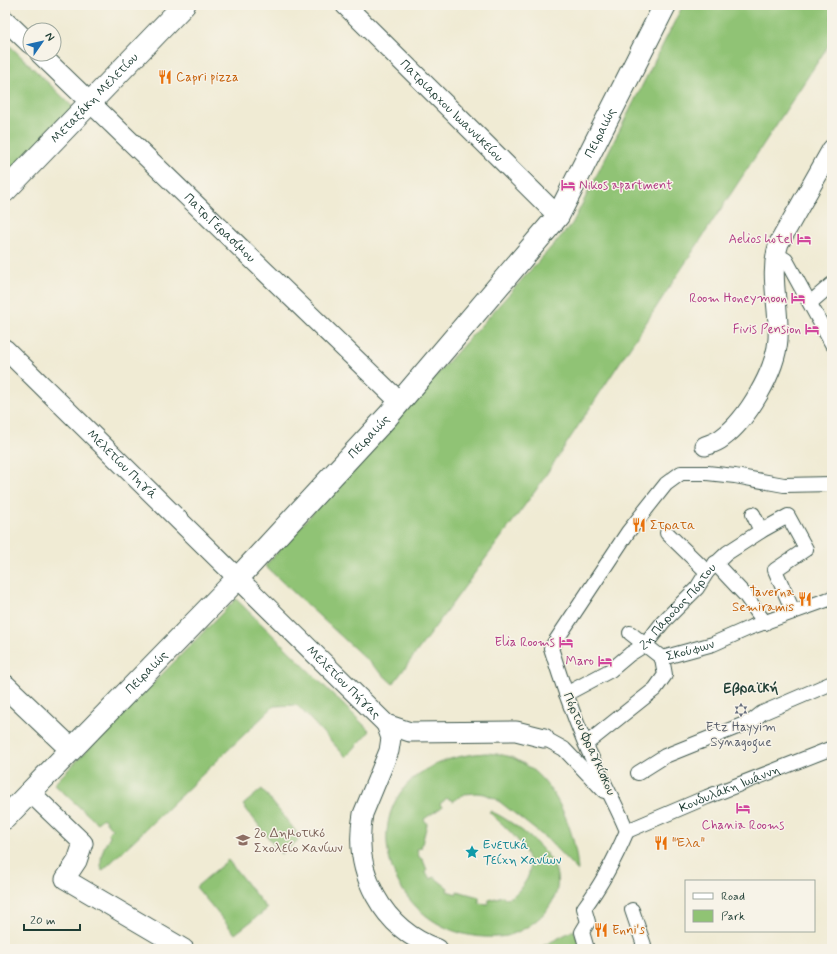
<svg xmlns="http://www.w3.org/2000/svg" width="837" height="954" font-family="Mynerve,sans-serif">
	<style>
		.green { fill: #90c374; stroke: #588054 }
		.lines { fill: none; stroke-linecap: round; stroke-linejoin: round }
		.pedestrian-casing { stroke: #3e574c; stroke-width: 16 }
		.minor-casing { stroke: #3e574c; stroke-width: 21 }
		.tertiary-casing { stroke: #3e574c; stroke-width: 24 }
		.pedestrian { stroke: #fff; stroke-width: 14 }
		.minor { stroke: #fff; stroke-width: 19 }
		.tertiary { stroke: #fff; stroke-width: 22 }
		.labels { text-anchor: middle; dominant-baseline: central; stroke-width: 3; stroke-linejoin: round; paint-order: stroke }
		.food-label { font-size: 13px; fill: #c56008; stroke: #f7f3e8; text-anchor: start }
		.street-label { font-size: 13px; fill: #1f3d34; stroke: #f7f3e8 }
		.hotel-label { font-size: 13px; fill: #b23c85; stroke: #f7f3e8; text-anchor: end }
		.worship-label { font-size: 13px; fill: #5b616d; stroke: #f7f3e8 }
		.education-label { font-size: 13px; fill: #785e54; stroke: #f7f3e8; text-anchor: start }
		.culture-label { font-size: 13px; fill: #0d838f; stroke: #f7f3e8; text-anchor: start }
		.neighbourhood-label { font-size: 14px; font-weight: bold; fill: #1f3d34; stroke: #f7f3e8 }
	</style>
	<rect width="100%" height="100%" fill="#f7f3e8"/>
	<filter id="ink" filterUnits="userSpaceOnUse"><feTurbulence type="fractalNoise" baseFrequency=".025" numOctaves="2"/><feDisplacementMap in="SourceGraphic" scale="8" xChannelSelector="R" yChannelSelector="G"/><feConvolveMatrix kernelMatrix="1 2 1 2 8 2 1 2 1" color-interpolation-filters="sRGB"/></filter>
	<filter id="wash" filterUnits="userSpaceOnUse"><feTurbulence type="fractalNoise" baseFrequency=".012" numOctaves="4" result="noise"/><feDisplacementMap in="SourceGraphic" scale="16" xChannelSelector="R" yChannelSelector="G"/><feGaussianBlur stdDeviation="0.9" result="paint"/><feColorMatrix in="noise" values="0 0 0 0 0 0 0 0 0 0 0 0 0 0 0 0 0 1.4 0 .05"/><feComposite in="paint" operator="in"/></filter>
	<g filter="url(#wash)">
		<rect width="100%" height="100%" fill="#f0ebd4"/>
		<g class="green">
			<path d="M683,5h149v35l-296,450 -143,194 -128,-118 307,-342z"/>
			<path d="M5,41l70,68 -70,72z"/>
			<path d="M236,599l134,132 -24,26 -49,-52 -23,1 -172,165c-3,-13 1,-24 8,-35l-2,-3 4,-4 -9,-11 -6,5 -43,-39z"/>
			<path d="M486,753c12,1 23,2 33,8 37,19 57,71 59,110l-31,-32 -51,-40 -11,-5 -9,-1 -12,1 -11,7 -6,-3 -7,6 2,3 -18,12 3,5 -6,24 -4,1 2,8 4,3 4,10 -2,2 6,7 3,-2 14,11 -1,3 10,3v-3l22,6v6l9,1 1,-4 14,-4 2,2c9,-1 12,-5 17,-12 24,-27 -15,-57 -33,-74l1,-1c20,8 60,38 66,60 9,31 -22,57 -49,65 -129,18 -180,-174 -21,-183z"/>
			<path d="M262,789l39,49 -20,16 -38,-49z"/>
			<path d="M228,860l39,49 -32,25 -39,-47z"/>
			<path d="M574,930l8,19h-45z"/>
		</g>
	</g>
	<g filter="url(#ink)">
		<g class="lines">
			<defs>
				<g id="pedestrian">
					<path d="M776,254l10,6 46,84"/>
					<path d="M810,303l22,-19"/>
					<path d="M753,514l8,17"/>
					<path d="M667,533l40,39"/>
					<path d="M715,563l30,32 20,28"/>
					<path d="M630,633l32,25"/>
					<path id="s1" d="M566,694l45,-24 19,-16 16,-10 17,-22 34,-34 10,-16 20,-19 34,-22 27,-15 18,33 -31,21 18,41"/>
					<path d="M544,738l20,11 40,42"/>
					<path id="s2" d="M586,744l69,-55 10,-14 -3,-17 51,-14 36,-16 83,-30"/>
					<path d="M638,773l27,-17 87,-35 10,-8 70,-30"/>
					<path id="s3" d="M627,831l80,-34 125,-49"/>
					<path d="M632,910l12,35 -3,4"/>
					<path d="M587,949l-5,-17 6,-10 -4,-14c18,-24 31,-49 43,-77 -12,-30 -29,-58 -42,-88 -13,-31 -24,-63 -34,-95l77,-116 38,-48 15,-11h26l28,3 49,9 48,-1"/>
				</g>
				<g id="minor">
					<path id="s4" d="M345,5l213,211"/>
					<path d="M5,20l25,24"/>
					<path id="s5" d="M40,54l360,348"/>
					<path id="s6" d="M5,349l381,375 24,8 106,-1 28,7"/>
					<path d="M705,446c6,-2 12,-4 17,-8 25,-18 54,-67 56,-99 2,-33 -10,-63 1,-96l53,-94"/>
					<path d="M386,724l5,14 -2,13 -26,63c-11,58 19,115 75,135"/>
					<path d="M31,793l52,50 -6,18 -12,18 119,70"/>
				</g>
				<g id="tertiary">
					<path id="s7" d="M5,191l179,-186"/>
					<path d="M5,686l66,63"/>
					<path id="s8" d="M5,818l233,-240 150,-162 170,-200 107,-211"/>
				</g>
			</defs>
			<use href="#pedestrian" class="pedestrian-casing"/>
			<use href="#minor" class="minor-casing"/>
			<use href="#tertiary" class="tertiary-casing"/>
			<use href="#pedestrian" class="pedestrian"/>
			<use href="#minor" class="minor"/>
			<use href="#tertiary" class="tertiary"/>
		</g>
	</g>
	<defs>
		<symbol id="restaurant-bare" viewBox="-9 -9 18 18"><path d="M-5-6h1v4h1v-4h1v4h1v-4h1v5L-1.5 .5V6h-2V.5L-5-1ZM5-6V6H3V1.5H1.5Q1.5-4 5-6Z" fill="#e8710a" stroke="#f7f3e8" stroke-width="2.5" paint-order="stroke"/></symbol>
		<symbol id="hotel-bare" viewBox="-9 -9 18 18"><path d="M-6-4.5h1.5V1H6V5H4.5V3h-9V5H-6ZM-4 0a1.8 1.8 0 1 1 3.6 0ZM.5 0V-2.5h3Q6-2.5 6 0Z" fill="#d1479c" stroke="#f7f3e8" stroke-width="2.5" paint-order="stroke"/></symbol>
		<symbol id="synagogue-bare" viewBox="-9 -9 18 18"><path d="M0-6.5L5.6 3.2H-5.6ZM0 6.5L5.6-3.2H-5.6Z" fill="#6b7280" stroke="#f7f3e8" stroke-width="2.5" paint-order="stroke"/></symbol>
		<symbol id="school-bare" viewBox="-9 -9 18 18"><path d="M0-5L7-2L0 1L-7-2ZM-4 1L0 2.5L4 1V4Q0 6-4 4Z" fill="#8d6e63" stroke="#f7f3e8" stroke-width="2.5" paint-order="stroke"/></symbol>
		<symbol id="sight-bare" viewBox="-9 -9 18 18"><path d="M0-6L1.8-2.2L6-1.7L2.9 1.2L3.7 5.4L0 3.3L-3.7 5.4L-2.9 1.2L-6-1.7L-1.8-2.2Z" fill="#0f9aa8" stroke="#f7f3e8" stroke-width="2.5" paint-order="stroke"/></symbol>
	</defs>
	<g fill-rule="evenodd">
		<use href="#restaurant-bare" x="155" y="67" width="20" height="20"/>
		<use href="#hotel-bare" x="558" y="175" width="20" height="20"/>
		<use href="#hotel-bare" x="794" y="229" width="20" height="20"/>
		<use href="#hotel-bare" x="788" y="288" width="20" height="20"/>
		<use href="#hotel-bare" x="802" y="319" width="20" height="20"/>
		<use href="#restaurant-bare" x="629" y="515" width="20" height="20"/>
		<use href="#restaurant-bare" x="795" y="589" width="20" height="20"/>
		<use href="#hotel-bare" x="556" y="632" width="20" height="20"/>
		<use href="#hotel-bare" x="595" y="651" width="20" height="20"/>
		<use href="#synagogue-bare" x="731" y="700" width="20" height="20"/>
		<use href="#hotel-bare" x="733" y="798" width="20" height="20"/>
		<use href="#school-bare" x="233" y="830" width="20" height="20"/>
		<use href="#restaurant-bare" x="651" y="833" width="20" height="20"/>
		<use href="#sight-bare" x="462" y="842" width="20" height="20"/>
		<use href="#restaurant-bare" x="591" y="920" width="20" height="20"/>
	</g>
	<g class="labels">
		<g class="food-label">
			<text x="176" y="77">Capri pizza</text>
			<text x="650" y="525">Στρατα</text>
			<text x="794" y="592" text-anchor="end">Taverna<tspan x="794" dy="15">Semiramis</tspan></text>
			<text x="672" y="843">"Έλα"</text>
			<text x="612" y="930">Enni's</text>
		</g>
		<g class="street-label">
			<text stroke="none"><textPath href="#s7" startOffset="129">Μεταξάκη Μελετίου</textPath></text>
			<text stroke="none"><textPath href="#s4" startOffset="150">Πατριαρχου Ιωαννικείου</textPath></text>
			<text stroke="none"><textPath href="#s8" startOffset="911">Πειραιώς</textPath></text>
			<text stroke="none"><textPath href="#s5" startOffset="250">Πατρ.Γερασίμου</textPath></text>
			<text stroke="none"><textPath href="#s8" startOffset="527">Πειραιώς</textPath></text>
			<text stroke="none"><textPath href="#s6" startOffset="164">Μελετίου Πηγά</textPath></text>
			<text stroke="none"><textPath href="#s1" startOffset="144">2η Πάροδος Πόρτου</textPath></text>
			<text stroke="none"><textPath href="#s2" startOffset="152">Σκούφων</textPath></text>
			<text stroke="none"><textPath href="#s8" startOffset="203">Πειραιώς</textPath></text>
			<text stroke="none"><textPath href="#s6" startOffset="475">Μελετίου Πήγας</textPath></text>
			<text transform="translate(589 744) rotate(66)">Πόρτου Φραγκίσκου</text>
			<text stroke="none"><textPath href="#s3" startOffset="111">Κονδυλάκη Ιωάννη</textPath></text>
		</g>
		<g class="hotel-label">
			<text x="579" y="185" text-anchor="start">Nikos apartment</text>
			<text x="793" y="239">Aelios hotel</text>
			<text x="787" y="298">Room Honeymoon</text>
			<text x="801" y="329">Fivis Pension</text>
			<text x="555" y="642">Elia Rooms</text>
			<text x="594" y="661">Maro</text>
			<text x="743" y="825" text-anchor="middle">Chania Rooms</text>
		</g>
		<g class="worship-label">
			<text x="741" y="727">Etz Hayyim<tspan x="741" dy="15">Synagogue</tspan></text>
		</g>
		<g class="education-label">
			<text x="254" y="833">2ο Δημοτικό<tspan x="254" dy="15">Σχολείο Χανίων</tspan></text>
		</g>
		<g class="culture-label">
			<text x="483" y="845">Ενετικά<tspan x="483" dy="15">Τείχη Χανίων</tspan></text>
		</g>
		<g class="neighbourhood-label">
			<text x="751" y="688">Εβραϊκή</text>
		</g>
	</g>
	<rect width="837" height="954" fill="none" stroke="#f7f3e8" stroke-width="20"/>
	<rect x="685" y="880" width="130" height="52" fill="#f7f3e8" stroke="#a1aaa0"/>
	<rect x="693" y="893" width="20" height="6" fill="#ffffff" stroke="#a1aaa0"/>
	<text x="721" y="900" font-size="12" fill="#1f3d34">Road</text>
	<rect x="693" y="910" width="20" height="12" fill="#90c374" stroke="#a1aaa0"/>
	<text x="721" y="920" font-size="12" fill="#1f3d34">Park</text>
	<g transform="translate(42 42) rotate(56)"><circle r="19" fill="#f7f3e8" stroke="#a1aaa0"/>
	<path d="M0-3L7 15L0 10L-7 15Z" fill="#1f6fb2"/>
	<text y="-6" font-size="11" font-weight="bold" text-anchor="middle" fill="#1f3d34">N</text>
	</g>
	<path d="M24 924v6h56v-6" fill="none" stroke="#1f3d34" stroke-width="2"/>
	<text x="30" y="924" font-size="12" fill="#1f3d34" stroke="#f7f3e8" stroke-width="3" paint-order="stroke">20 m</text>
</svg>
